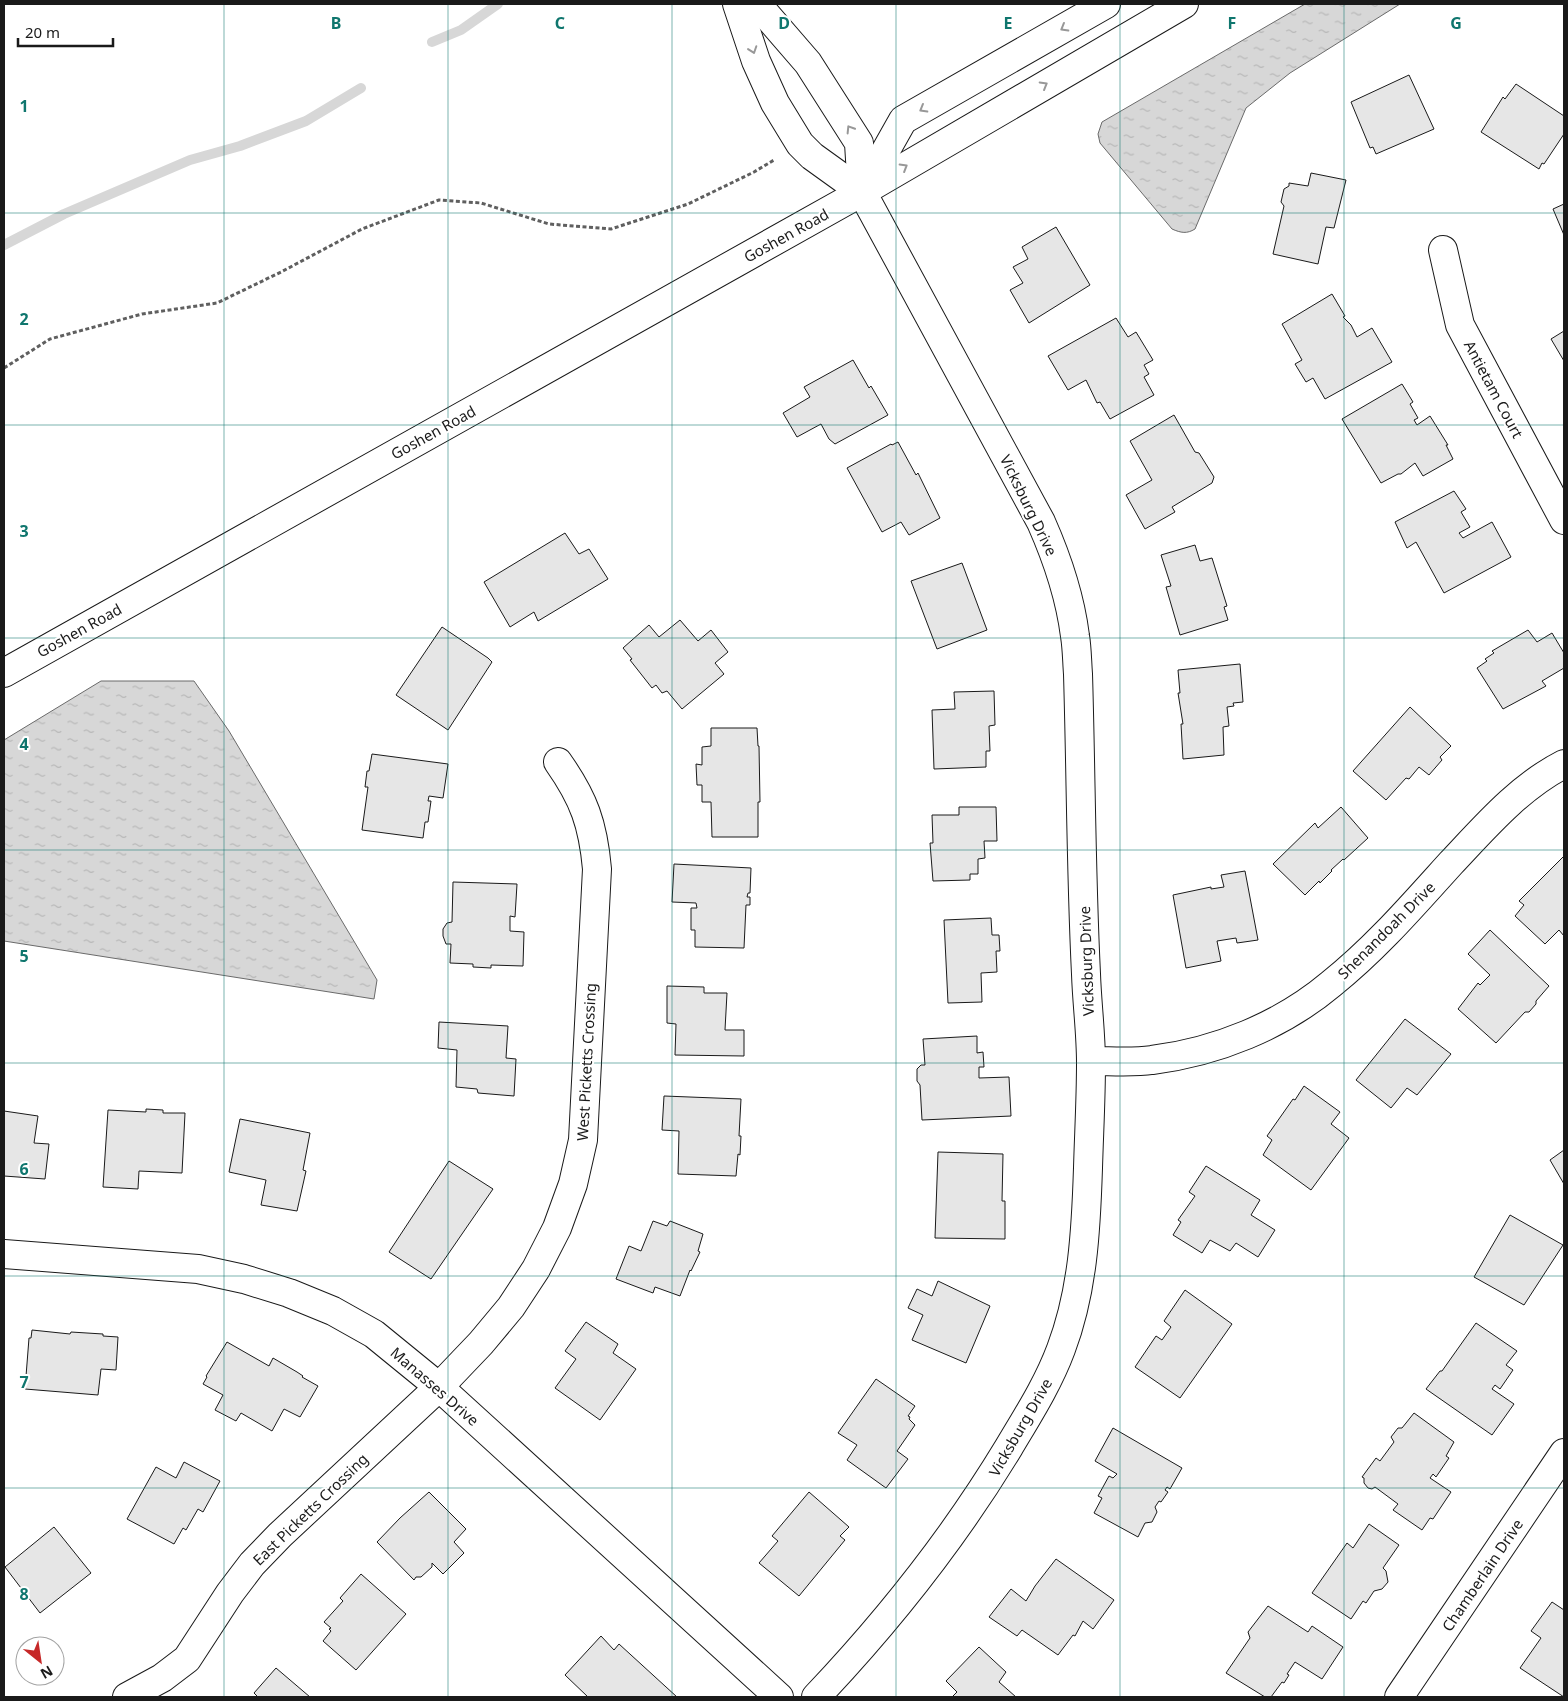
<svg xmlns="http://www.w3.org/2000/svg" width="1568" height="1701" font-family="'Noto Sans',sans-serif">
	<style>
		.water { fill: url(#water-ripples); stroke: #6a6a6a }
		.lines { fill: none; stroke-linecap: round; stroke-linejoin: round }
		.stream { stroke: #d7d7d7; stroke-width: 10 }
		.building { fill: #e6e6e6; stroke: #1a1a1a }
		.minor-casing { stroke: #1a1a1a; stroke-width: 30 }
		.path { stroke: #5f5f5f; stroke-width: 3; stroke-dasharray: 4 2.5; stroke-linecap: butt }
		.minor { stroke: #fff; stroke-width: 28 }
		.oneway { stroke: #989898 }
		.grid { fill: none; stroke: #0f766e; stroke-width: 1; stroke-opacity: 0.55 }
		.labels { text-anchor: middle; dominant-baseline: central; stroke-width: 4; stroke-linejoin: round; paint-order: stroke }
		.street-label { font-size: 15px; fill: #1a1a1a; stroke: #fff }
		.grid-label { font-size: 16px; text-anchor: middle; font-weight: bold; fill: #0f766e; stroke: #fff; stroke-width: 4; stroke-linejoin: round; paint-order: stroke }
	</style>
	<defs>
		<pattern id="water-ripples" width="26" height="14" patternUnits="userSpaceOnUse" patternTransform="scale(1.25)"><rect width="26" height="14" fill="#d7d7d7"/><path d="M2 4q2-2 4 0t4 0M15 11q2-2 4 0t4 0" fill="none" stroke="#b8b8b8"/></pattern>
	</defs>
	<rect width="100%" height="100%" fill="#fff"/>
	<g class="water">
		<path d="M1305,4h95l-110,69 -44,35 -51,121c-8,5 -14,4 -23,0l-72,-86 -2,-9 4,-12z"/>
		<path d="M101,681h93l35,50 148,249 -3,19 -370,-58v-201z"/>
	</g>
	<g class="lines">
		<g class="stream">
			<path d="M432,42l29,-12 37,-26"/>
			<path d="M4,245l60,-31 126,-54 50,-14 66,-25 55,-33"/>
		</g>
	</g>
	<g class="building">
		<path d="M1409,75l25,54 -58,25 -3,-7 -3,1 -19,-46z"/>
		<path d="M1516,84l48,32v18l-20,30 -2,-1 -3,6 -58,-37 22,-35 2,2z"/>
		<path d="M1311,173l35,7 -12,48 -8,-1 -8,37 -45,-10 11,-48 -3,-4 3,-13 5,-3v-3l19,3z"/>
		<path d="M1564,204v31l-11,-26z"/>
		<path d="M1056,227l34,58 -61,38 -19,-33 13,-7 -10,-16 15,-8 -6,-12z"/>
		<path d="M1332,294l13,22 -2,1 8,8 6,12 15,-9 20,34 -67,37 -12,-21 -7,4 -11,-18 7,-4 -20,-36z"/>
		<path d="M1116,318l12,19 8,-5 17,28 -9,5 5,9 -5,3 10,18 -44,24 -10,-17 -3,1 -11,-23 -18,10 -20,-34z"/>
		<path d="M1564,331v30l-13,-22z"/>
		<path d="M853,360l16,28 2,-2 17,29 -53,29 -6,-5 -8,-15 -24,13 -14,-24 27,-16 -6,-10z"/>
		<path d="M1402,384l11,18 -3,2 8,14 -4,2 3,5 13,-9 18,29h-2l7,14 -30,17 -8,-13 -14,11h-3l-17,9 -39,-64z"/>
		<path d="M1174,415l21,37 4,1 15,24 -2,6 -40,24 3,5 -30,17 -19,-34 26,-15 -22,-39z"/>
		<path d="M898,442l18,33 2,-2 22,45 -31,17 -8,-13 -19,10 -35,-64 44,-24 1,1z"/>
		<path d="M1454,491l12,18 -5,3 9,15 -11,6 4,5 29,-16 19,35 -67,36 -28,-51 -9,6 -12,-26z"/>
		<path d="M565,533l14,21 10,-5 19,30 -70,42 -4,-9 -24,15 -26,-45z"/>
		<path d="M1195,545l5,16 12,-3 15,48 -3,1 4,13 -48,15 -14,-48 5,-1 -10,-31z"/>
		<path d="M962,563l25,67 -50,19 -26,-68z"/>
		<path d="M680,620l18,21 13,-11 17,22 -13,11 9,11 -42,35 -15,-18 -5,2 -6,-8 -4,3 -22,-28 2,-1 -9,-11 26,-23 10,12z"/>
		<path d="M442,627l46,31 4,4 -44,68 -52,-35z"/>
		<path d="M1528,630l9,12 15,-9 12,20v15l-22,13 4,5 -43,23 -26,-41 10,-7 -2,-2 9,-6 -2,-2z"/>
		<path d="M1240,664l3,38 -10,1 1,3 -7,1 2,19 -6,1 1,28 -41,4 -2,-35h2l-5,-31h2l-2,-23z"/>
		<path d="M994,691l1,34 -6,1 1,25h-4v16l-52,2 -2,-59 23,-1 -1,-17z"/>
		<path d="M1410,707l41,39 -11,11 2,3 -13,15 -10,-8 -10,12 -3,-1 -20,22 -33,-29z"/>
		<path d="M711,728h46l1,18h1l1,56h-2v35h-46l-1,-35h-9v-17h-5l-1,-21 6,1v-18l9,-1z"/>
		<path d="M372,754l76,10 -5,34 -14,-2 -1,5h3l-3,21h-3l-2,16 -61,-8 6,-43h-3l2,-16h2z"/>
		<path d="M959,807h37l1,34h-13l1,17 -7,1v15h-8v6l-37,1 -3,-38h3l-1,-28h27z"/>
		<path d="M1341,807l27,31 -24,22 -1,-1 -12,11 1,1 -12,12 -1,-2 -14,14 -32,-31 42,-41 3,5z"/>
		<path d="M1564,856v80l-5,-6 -14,14 -30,-28 9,-11 -5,-4z"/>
		<path d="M674,864l77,4 -1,25h-2l-1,4h3v8h-4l-2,43 -49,-1v-17h-4v-22h6l-1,-5 -24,-1z"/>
		<path d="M1245,871l13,69 -21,3 -1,-5 -19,3 4,20 -35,7 -13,-73 38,-8v2l13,-2 -3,-12z"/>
		<path d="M453,882l64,2 -2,33 -5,-1v15l14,1 -1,34 -32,-1v3l-18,-1v-3l-23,-1 1,-19h-5l-3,-8v-7l4,-6 5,-1z"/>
		<path d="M991,918l1,17h7l1,16h-4l1,21 -16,1 1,29 -34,1 -4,-83z"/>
		<path d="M1490,930l59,56 -13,15v3l-7,8h-4l-29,31 -38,-34 20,-26 2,2 10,-10 -22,-21z"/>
		<path d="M667,986l37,1v6h23l-2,37h19v26l-69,-1 1,-31 -9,-1z"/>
		<path d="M1405,1019l46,35 -34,41 -10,-7 -16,20 -35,-28z"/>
		<path d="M439,1022l69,4 -2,32 10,1 -2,37 -36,-3 -1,-4 -21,-2 1,-37 -19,-2z"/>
		<path d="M977,1036v17l6,-1 1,15h-5v11l30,-1 2,39 -89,4 -2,-35 -3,-4v-12l4,-4h4l-2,-26z"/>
		<path d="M1304,1086l36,26 -9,12 18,14 -38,52 -48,-35 9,-15 -5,-4 26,-37 2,1z"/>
		<path d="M664,1096l77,3 -2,37h2l-1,19 -2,-1 -2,22 -58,-2 1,-43 -17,-1z"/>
		<path d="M146,1109l17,1v3h22l-3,60 -43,-2 -1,18 -35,-2 5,-77 38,2z"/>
		<path d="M4,1111l34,5 -4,27 15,1 -4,35 -41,-3z"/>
		<path d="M240,1119l70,14 -7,37 3,1 -9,40 -36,-6 5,-25 -37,-8z"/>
		<path d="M1564,1150v34l-14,-24z"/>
		<path d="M938,1152l65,2 -1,47h3v38l-70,-1z"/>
		<path d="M449,1161l44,28 -62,90 -42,-27z"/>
		<path d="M1206,1166l54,34 -9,15 24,15 -17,27 -22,-14 -6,8 -20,-11 -8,13 -29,-18 8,-13 -3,-2 17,-24 -6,-4z"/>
		<path d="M1510,1215l53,30 -39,60 -50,-28z"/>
		<path d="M653,1221l14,5 3,-5 33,13 -5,17 2,1 -9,19 -1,-1 -10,26 -25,-9 -2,6 -37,-14 13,-33 12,5z"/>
		<path d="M938,1281l52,25 -24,57 -54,-23 11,-25 -15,-7 9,-19 15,7z"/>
		<path d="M1185,1290l47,34 -52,74 -45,-31 21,-31 6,4 9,-13 -7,-6z"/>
		<path d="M586,1322l32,22 -5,9 23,16 -36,51 -45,-32 21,-29 -11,-8z"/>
		<path d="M1476,1323l41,28 -11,14 7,5 -13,19 -5,-4 -3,4 22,15 -22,31 -66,-46 14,-18h2z"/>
		<path d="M32,1330l38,4 1,-2 32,2v2l15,1 -2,33 -15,-1 -3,26 -73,-6 4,-51h2z"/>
		<path d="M227,1342l42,24 4,-8 24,14 6,4 -1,1 16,9 -18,31 -16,-8 -12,22 -31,-18 -5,8 -21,-11 8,-15 -20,-11 4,-7 -1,-1z"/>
		<path d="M876,1379l39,27 -7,10 2,1 -1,2 6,6 -18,26 11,8 -22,29 -39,-28 10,-15 -19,-12z"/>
		<path d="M1414,1413l40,29 -8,14 3,2 -13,19 -3,-3 -3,4 21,14 -18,27 -3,-1 -8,12 -29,-20 5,-6 -23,-17 -3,2 -4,-1 -4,-5v-5l-2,-1 14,-19 4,3 14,-19 -3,-5 7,-9h4z"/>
		<path d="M1113,1428l69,40 -12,21 -3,-2 -2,3 3,2 -7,10 -2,-1 -4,6 2,5 -5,10 -7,1 -7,14 -44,-24 8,-15 -4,-2 11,-20 4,2 4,-4 -22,-13z"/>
		<path d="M184,1462l36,19 -17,31 -5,-3 -12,21 -3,-2 -9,16 -47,-25 29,-52 20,11z"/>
		<path d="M429,1492l37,37 -12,13 10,11 -21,21 -11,-11v4l-11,10h-5l-2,3 -37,-38 23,-24z"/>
		<path d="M809,1492l40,35 -9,9 5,4 -46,56 -40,-33 19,-22 -6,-5z"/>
		<path d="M1369,1524l30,21 -16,23 3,3 2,11 -6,7 -8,2 -8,12 -3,-2 -12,18 -39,-26 35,-50 6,5z"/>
		<path d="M54,1527l37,46 -51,40 -35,-46z"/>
		<path d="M1056,1559l58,41 -21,29 -10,-8 -8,15 -2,-1 -15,20 -36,-25 -5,6 -28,-19 22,-28 15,12 9,-15z"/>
		<path d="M361,1574l45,40 -50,56 -33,-29 8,-10 -2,-2 2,-1 -7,-6 19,-21 -3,-3z"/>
		<path d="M1552,1602l12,8v87l-44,-29 21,-30 -10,-7z"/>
		<path d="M1268,1606l40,26 4,-6 31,21 -21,32 -27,-17 -8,12 2,1 -5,8 -2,-1 -11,15h-6l-39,-24 24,-35 -2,-6z"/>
		<path d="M601,1636l13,14 5,-6 58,53h-89l-23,-22z"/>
		<path d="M979,1647l27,25 -7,10 17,15h-64l5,-5 -11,-11z"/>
		<path d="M276,1668l34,29h-52l-4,-4z"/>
	</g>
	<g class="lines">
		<defs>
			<g id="minor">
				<path d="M737,4l19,57 19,42 25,41 12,12 50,36 179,330c16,36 29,74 34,114 2,12 2,25 3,38 3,100 3,200 8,300 1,30 5,59 5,89 0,35 -2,70 -3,105 -2,62 -5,123 -27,181 -13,35 -33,66 -52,98 -55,91 -120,173 -193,250"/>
				<path d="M757,4l51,59 51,80 3,49"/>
				<path d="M863,191l40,-71 203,-116"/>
				<path d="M1443,250l17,75 104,195"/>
				<path d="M4,673l858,-481 322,-188"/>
				<path d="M1091,1061c20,0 41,2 61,-1 64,-8 129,-34 179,-76 44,-35 82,-79 120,-121 34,-36 68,-76 113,-99"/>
				<path d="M4,1254l194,15 46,10 45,14 44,18 41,23 65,53 340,310"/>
				<path d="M127,1697l35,-19 25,-19 43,-66 22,-29 28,-29 159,-148 42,-44 30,-36 25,-38 21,-41 16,-44 10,-44 14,-271c-4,-45 -13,-70 -39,-107"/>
				<path d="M1399,1697l165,-244"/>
			</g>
		</defs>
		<use href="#minor" class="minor-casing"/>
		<path class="path" d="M4,368l46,-29 92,-25 75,-11 64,-31 81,-43 77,-29 42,3 68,21 62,5 77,-25 66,-32 20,-12"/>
		<use href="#minor" class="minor"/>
	</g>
	<defs><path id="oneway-chevron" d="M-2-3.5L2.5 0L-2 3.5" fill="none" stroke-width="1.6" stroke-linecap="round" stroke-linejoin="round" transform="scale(1.25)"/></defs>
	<g class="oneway">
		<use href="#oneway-chevron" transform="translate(1064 28) rotate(150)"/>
		<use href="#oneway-chevron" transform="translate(753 50) rotate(71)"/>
		<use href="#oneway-chevron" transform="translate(1044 85) rotate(-30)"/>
		<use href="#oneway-chevron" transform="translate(923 109) rotate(150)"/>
		<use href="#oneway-chevron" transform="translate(850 129) rotate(-122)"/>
		<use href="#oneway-chevron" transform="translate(904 167) rotate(-31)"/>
	</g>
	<path class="grid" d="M224,4v1693M448,4v1693M672,4v1693M896,4v1693M1120,4v1693M1344,4v1693M4,213h1560M4,425h1560M4,638h1560M4,850h1560M4,1063h1560M4,1276h1560M4,1488h1560"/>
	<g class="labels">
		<g class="street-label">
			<text transform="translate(786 235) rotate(-29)">Goshen Road</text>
			<text transform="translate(1494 389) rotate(62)">Antietam Court</text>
			<text transform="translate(433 432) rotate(-29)">Goshen Road</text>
			<text transform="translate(1029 505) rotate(64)">Vicksburg Drive</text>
			<text transform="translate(79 630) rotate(-29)">Goshen Road</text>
			<text transform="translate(1386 930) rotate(-45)">Shenandoah Drive</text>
			<text transform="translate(1086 961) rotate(-92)">Vicksburg Drive</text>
			<text transform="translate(586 1062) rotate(-87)">West Picketts Crossing</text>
			<text transform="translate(435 1386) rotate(41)">Manasses Drive</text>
			<text transform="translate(1020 1427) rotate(-60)">Vicksburg Drive</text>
			<text transform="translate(310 1509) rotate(-44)">East Picketts Crossing</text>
			<text transform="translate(1482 1575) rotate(-56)">Chamberlain Drive</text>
		</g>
	</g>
	<g class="grid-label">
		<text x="336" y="29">B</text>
		<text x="560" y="29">C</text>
		<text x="784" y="29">D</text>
		<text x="1008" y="29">E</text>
		<text x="1232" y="29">F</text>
		<text x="1456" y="29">G</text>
		<text x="24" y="112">1</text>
		<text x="24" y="325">2</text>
		<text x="24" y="537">3</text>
		<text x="24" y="750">4</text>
		<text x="24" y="962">5</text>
		<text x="24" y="1175">6</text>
		<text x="24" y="1388">7</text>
		<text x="24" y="1600">8</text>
	</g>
	<rect width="1568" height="1701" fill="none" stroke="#1a1a1a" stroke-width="10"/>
	<g transform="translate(40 1661) rotate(150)"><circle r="24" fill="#ffffff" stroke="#a3a3a3"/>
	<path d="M0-4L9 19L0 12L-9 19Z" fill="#c62828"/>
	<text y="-8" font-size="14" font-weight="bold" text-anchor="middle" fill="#1a1a1a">N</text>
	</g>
	<path d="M18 38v8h95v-8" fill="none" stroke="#1a1a1a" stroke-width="2.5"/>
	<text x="25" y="38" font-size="15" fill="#1a1a1a" stroke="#ffffff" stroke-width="4" paint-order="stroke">20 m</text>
</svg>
